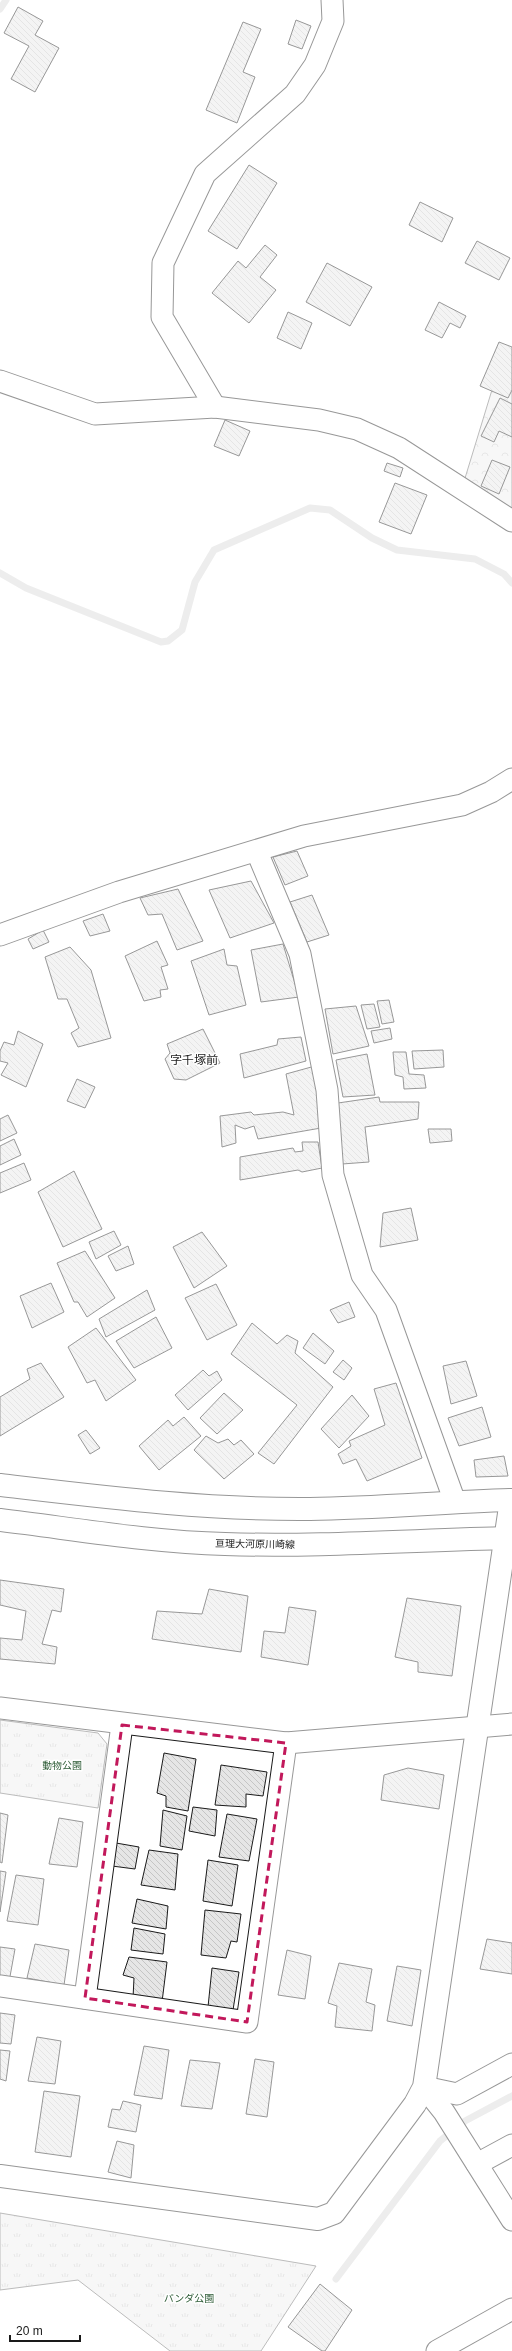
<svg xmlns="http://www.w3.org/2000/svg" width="512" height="2351" font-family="Helvetica,'Noto Sans JP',sans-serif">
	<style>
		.forest { fill: url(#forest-crowns); stroke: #6a6a6a }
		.park { fill: url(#park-tufts); stroke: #6a6a6a }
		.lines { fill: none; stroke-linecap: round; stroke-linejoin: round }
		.stream { stroke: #d7d7d7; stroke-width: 7 }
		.building { fill: url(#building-back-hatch); stroke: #1a1a1a }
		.street-casing { stroke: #1a1a1a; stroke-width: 23 }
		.secondary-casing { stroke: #1a1a1a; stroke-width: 24 }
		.primary-casing { stroke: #1a1a1a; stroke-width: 24 }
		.street { stroke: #fff; stroke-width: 21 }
		.secondary { stroke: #fff; stroke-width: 22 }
		.primary { stroke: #fff; stroke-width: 22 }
		.marked { fill: none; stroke: #c2185b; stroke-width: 3; stroke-dasharray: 8 5; stroke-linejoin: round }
		.labels { text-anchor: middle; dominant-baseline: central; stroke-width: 3; stroke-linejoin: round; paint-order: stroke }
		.street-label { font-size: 10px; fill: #1a1a1a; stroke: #fff }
		.park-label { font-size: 10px; fill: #2b5a34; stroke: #fff }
		.quarter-label { font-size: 12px; fill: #1a1a1a; stroke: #fff }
	</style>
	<defs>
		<pattern id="forest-crowns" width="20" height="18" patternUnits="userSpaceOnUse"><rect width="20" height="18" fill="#ededed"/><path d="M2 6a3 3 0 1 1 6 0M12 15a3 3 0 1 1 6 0" fill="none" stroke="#cbcbcb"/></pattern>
		<pattern id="park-tufts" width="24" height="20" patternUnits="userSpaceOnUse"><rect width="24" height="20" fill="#ededed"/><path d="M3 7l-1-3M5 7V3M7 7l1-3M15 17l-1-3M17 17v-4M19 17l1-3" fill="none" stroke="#cbcbcb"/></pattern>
		<pattern id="building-back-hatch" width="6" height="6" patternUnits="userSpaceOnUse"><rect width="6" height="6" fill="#e6e6e6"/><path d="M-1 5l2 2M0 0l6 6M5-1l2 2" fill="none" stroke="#c5c5c5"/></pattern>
	</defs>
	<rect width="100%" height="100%" fill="#fff"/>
	<path class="forest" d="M512,375v142l-50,-29 33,-108z"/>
	<g class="park">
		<path d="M0,1720l98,13 9,11 -9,64 -98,-15z"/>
		<path d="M0,2213l316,53 -55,85h-91l-92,-71 -78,10z"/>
	</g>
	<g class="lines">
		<g class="stream">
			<path d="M0,9l6,-9"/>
			<path d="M0,573l26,15 135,54 7,-1 14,-11 13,-48 19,-32 96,-42 20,2 42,28 25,12 78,9 29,15 8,9"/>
			<path d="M336,2279l104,-138 25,-20 47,-25"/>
		</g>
	</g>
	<g class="building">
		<path d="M18,7l25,14 -8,14 24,13 -24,44 -24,-13 18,-33 -25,-13z"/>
		<path d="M296,20l15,6 -9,23 -14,-5z"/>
		<path d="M243,22l18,7 -18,43 12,5 -18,46 -31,-13z"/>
		<path d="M249,165l28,18 -40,66 -29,-18z"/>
		<path d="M420,202l33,16 -11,24 -33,-17z"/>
		<path d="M477,241l33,17 -11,22 -34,-17z"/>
		<path d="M265,245l12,10 -17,22 16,13 -27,33 -37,-30 26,-32 8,7z"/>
		<path d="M327,263l45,24 -22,39 -44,-24z"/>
		<path d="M439,302l27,14 -6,12 -10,-5 -8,15 -17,-8z"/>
		<path d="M288,312l24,11 -11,26 -24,-11z"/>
		<path d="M499,342l13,5v43l-4,8 -28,-12z"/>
		<path d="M500,398l12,6v33l-13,-6 -5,11 -13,-6z"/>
		<path d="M225,420l25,11 -11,25 -25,-10z"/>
		<path d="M492,460l18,7 -11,27 -18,-8z"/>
		<path d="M387,463l16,5 -3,9 -16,-6z"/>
		<path d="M395,483l32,12 -16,39 -32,-12z"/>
		<path d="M297,851l11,25 -23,9 -12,-28z"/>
		<path d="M251,881l23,42 -44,15 -21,-48z"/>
		<path d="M178,889l25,52 -26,9 -15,-36 -14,1 -8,-17z"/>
		<path d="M312,895l17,40 -22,7 -17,-40z"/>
		<path d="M103,914l7,17 -20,5 -7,-15z"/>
		<path d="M43,930l6,12 -16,7 -5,-10z"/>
		<path d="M157,941l11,24 -7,2 7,22 -8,1 1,7 -17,4 -19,-45z"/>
		<path d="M283,944l16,53 -38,5 -10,-52z"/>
		<path d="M70,947l21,23 20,68 -33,9 -7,-14 8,-5 -12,-29h-9l-13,-42z"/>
		<path d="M224,949l3,16 10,1 9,39 -37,10 -18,-54z"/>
		<path d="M389,1000l5,22 -12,2 -5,-23z"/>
		<path d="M374,1004l6,23 -13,2 -6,-24z"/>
		<path d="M356,1006l13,40 -36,8 -8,-45z"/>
		<path d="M390,1028l2,11 -18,4 -3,-12z"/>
		<path d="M203,1029l17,34 -34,17 -12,-1 -9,-20 5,-6 -3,-9z"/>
		<path d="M18,1031l25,13 -17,43 -25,-12 7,-12 -8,-2v-10l4,-9 10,3z"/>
		<path d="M301,1037l5,24 -62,17 -4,-24 37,-9 1,-6z"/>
		<path d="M443,1050l1,17 -30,2 -2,-18z"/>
		<path d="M393,1052h13l3,22 15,1 2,13 -22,1 -1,-12 -8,-2z"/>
		<path d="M367,1054l8,41 -32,2 -7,-37z"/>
		<path d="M315,1066l6,62 -63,11 -4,-13 -9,3 -10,-4 1,18 -14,4 -2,-31 31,-4 3,3 29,-3 11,3 -8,-41z"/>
		<path d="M77,1079l18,8 -10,21 -18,-7z"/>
		<path d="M379,1097l1,5h39l-1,17 -53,8 4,35 -27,2 -4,-61z"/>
		<path d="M8,1115l9,18 -17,8v-22z"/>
		<path d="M428,1129h23l1,12 -22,2z"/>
		<path d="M14,1139l7,16 -21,10v-19z"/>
		<path d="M302,1142h16l4,26 -20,4 -4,-2 -58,10v-23l53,-9 2,4 8,-1z"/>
		<path d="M24,1163l7,17 -31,13v-20z"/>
		<path d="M74,1171l28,58 -39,18 -25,-55z"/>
		<path d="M411,1208l7,32 -38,7 3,-34z"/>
		<path d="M114,1231l7,14 -25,14 -7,-17z"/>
		<path d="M202,1232l25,34 -33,22 -21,-41z"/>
		<path d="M128,1246l6,18 -18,7 -8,-15z"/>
		<path d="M85,1251l30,47 -28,19 -9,-15h-4l-17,-39z"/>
		<path d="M51,1283l13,29 -32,16 -12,-32z"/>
		<path d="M216,1284l21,41 -30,15 -22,-42z"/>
		<path d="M147,1290l8,20 -49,27 -7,-18z"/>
		<path d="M349,1302l6,15 -17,6 -8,-13z"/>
		<path d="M156,1317l16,31 -38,20 -18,-27z"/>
		<path d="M252,1323l25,21 10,-9 11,6 -3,12 38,34 -59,77 -16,-11 39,-48 -66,-51z"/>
		<path d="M96,1328l40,52 -30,21 -11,-21 -8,3 -19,-36z"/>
		<path d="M313,1333l21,18 -9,13 -22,-16z"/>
		<path d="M343,1360l9,8 -8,12 -11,-8z"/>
		<path d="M466,1361l11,35 -26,8 -8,-38z"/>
		<path d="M41,1363l23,34 -64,39v-39l30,-18 -3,-10z"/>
		<path d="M203,1370l6,6 8,-5 5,9 -34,30 -13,-15z"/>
		<path d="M396,1383l26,75 -55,23 -11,-22 -13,5 -5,-10 13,-8 -2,-5 36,-16 -11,-36z"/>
		<path d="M224,1393l19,17 -26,24 -17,-16z"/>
		<path d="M352,1395l17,21 -30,32 -18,-19z"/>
		<path d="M482,1407l9,30 -32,9 -11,-28z"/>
		<path d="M184,1417l17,19 -42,34 -20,-24 29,-26 5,6z"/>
		<path d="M86,1430l14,18 -10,6 -12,-19z"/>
		<path d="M206,1436l12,7 10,-4 6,6 7,-5 13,14 -30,25 -30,-29z"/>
		<path d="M504,1456l4,20 -32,1 -2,-17z"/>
		<path d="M0,1580l64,9 -3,23 -9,-2 -10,34 15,3 -2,17 -55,-5v-21l22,2 4,-29 -26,-6z"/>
		<path d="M209,1589l39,7 -7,56 -89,-13 5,-28 45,3z"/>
		<path d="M407,1598l54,8 -9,70 -34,-4v-10l-23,-5z"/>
		<path d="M289,1607l27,4 -8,54 -47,-8 3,-26 21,2z"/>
		<path d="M164,1753l32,6 -8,52 -22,-4v-11l-9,-3z"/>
		<path d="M221,1765l46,7 -4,24 -17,-2v13l-31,-2z"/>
		<path d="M408,1768l36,7 -5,34 -58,-9 3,-25z"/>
		<path d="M193,1807l24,3 -2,26 -26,-5z"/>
		<path d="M163,1810l24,6 -5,34 -22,-4z"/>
		<path d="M0,1813l8,2 -6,48 -2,-1z"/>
		<path d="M227,1814l30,5 -8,42 -30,-4z"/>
		<path d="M59,1818l24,4 -6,45 -28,-3z"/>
		<path d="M116,1843l23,4 -4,22 -23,-3z"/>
		<path d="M149,1850l29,4 -3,36 -34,-5z"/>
		<path d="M208,1860l30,5 -6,41 -29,-5z"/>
		<path d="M0,1871l6,1 -6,40z"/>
		<path d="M16,1875l28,4 -6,46 -31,-4z"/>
		<path d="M137,1899l31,7 -2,23 -34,-6z"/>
		<path d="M205,1910l36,4 -4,28 -6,-1 -5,17 -25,-3z"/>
		<path d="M134,1928l31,6 -2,20 -32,-4z"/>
		<path d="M487,1939l25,4v31l-32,-5z"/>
		<path d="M35,1944l34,6 -5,35 -37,-7z"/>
		<path d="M0,1947l15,2 -6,33 -9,-2z"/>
		<path d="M287,1950l24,6 -6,43 -27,-4z"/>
		<path d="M129,1957l38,5 -5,40 -29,-4 1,-20 -11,-3z"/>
		<path d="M339,1963l33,6 -6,33 9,3 -3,26 -37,-4 2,-21 -9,-3z"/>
		<path d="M397,1966l24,4 -9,56 -25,-5z"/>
		<path d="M212,1968l27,4 -6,38 -25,-3z"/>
		<path d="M0,2013l15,2 -4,29 -11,-1z"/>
		<path d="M37,2037l24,4 -6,43 -27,-3z"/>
		<path d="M144,2046l25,4 -7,49 -28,-4z"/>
		<path d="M0,2050l10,1 -4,30 -6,-2z"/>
		<path d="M255,2059l19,3 -7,55 -21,-3z"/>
		<path d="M190,2060l30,3 -8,46 -31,-3z"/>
		<path d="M44,2091l36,5 -9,61 -36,-5z"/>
		<path d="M123,2101l18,4 -5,27 -28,-5 4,-18 8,1z"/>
		<path d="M117,2141l17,4 -3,33 -23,-6z"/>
		<path d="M320,2284l32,26 -27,41h-3l-34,-24z"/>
	</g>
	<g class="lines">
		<defs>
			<g id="street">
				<path d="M0,381l95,33 120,-7 104,13 38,9 42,19 113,73"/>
				<path d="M215,407l-53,-90 1,-54 42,-89 90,-80 20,-29 18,-44 -1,-21"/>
				<path d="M257,852l43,102 27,136 6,85 29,100 24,35 69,192"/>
				<path d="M0,935l119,-43 185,-56 158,-31 29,-13 21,-13"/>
				<path d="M0,1708l286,35 226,-19"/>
				<path d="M0,1986l247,36 39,-279"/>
				<path d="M85,1998l37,-273"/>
				<path d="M424,2087l20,25 68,108"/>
				<path d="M424,2087l33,7 55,-30"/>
				<path d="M477,2164l35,-19"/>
				<path d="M437,2351l75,-42"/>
			</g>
			<path id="secondary" d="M0,2176l318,43 16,-6 81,-109 9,-17 87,-587"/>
			<g id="primary">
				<path d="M0,1485c103,12 206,25 310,24 67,-1 135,-7 202,-9"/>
				<path d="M0,1520c75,9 150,22 225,24 96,3 191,-4 287,-6"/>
			</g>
		</defs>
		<use href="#street" class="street-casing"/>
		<use href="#secondary" class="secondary-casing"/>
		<use href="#primary" class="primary-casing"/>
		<use href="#street" class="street"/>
		<use href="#secondary" class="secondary"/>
		<use href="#primary" class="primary"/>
	</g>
	<path d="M0 0H512V2351H0ZM122,1725l164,18 -39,279 -162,-24z" fill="#fff" fill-opacity=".55" fill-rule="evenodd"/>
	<path class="marked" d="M122,1725l164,18 -39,279 -162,-24z"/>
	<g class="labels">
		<g class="street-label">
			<text transform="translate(255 1544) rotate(1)">亘理大河原川崎線</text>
		</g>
		<g class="park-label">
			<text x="62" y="1765">動物公園</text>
			<text x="189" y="2298">パンダ公園</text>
		</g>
		<g class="quarter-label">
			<text x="194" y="1060">字千塚前</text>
		</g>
	</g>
	<path d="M10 2335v6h70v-6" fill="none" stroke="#1a1a1a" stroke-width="2"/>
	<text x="16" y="2335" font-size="12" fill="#1a1a1a" stroke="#ffffff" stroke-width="3" paint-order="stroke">20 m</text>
</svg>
